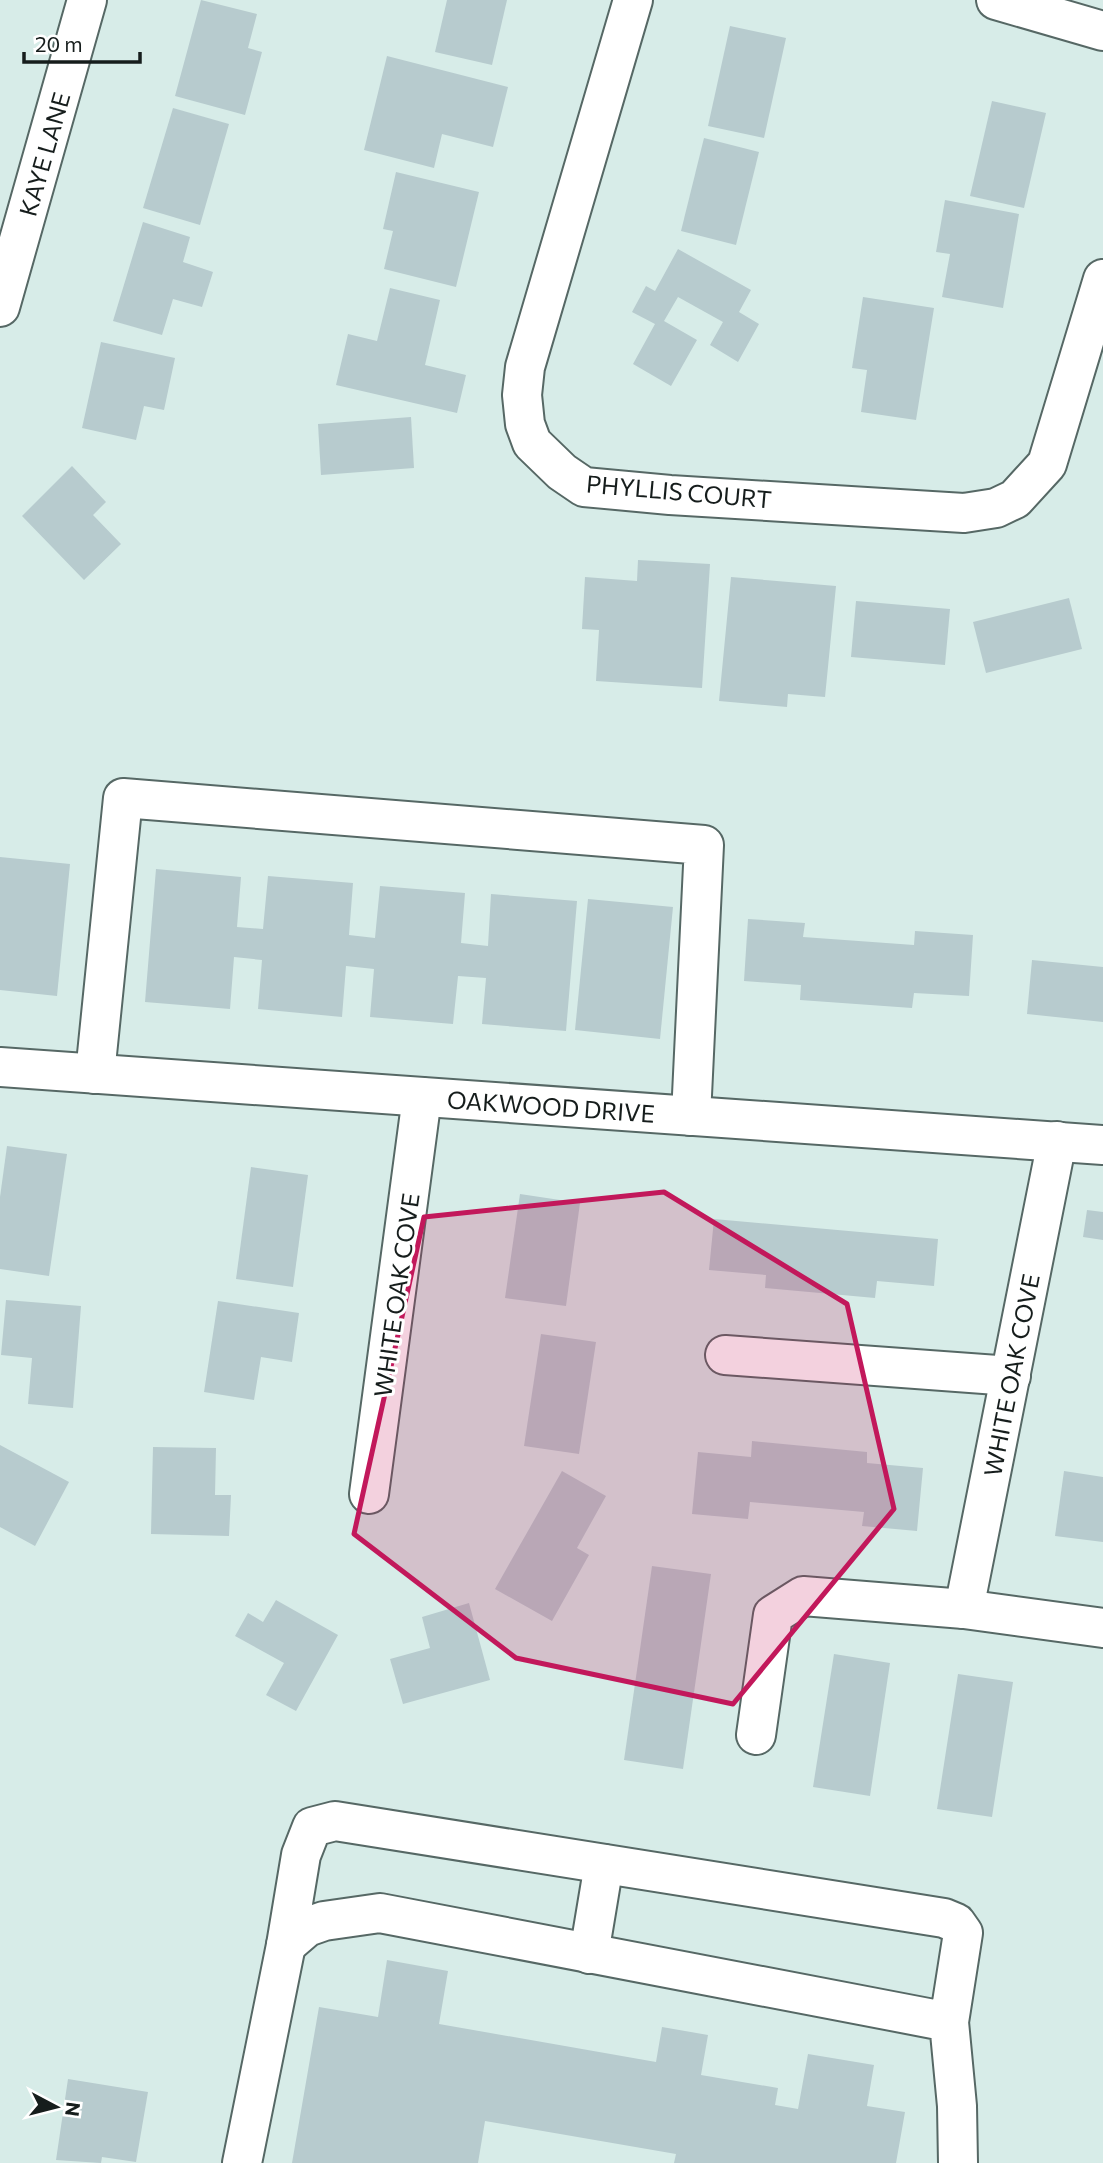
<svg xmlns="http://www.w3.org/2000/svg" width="1103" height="2163" font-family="Commissioner,sans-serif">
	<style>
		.building { fill: #b7cbce }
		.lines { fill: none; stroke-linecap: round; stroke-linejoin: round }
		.minor-casing { stroke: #566865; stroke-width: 42 }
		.major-casing { stroke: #566865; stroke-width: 42 }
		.minor { stroke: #fff; stroke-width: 38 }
		.major { stroke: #fff; stroke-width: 38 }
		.marked { fill: #c2185b; fill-opacity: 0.2; stroke: #c2185b; stroke-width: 5; stroke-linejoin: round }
		.labels { text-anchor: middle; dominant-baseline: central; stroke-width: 6; stroke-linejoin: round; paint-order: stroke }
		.street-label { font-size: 24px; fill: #161d1c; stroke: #fff }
	</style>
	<rect width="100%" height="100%" fill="#d7ece8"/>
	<g class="building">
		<path d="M201,0l56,14 -9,34 14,4 -17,63 -70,-19z"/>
		<path d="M447,0h60l-15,65 -57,-13z"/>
		<path d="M730,26l56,12 -22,100 -56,-12z"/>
		<path d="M387,56l121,31 -15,60 -51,-13 -8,34 -70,-18z"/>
		<path d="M992,101l54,12 -22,95 -54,-12z"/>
		<path d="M173,108l56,16 -29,101 -57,-17z"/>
		<path d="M704,138l55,14 -23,93 -55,-14z"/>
		<path d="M396,172l83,20 -23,95 -72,-18 9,-38 -10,-2z"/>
		<path d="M945,200l74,14 -16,94 -61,-11 8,-43 -14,-2z"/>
		<path d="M143,222l47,15 -7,25 30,10 -11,35 -29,-8 -11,36 -49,-14z"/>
		<path d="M678,249l73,41 -12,22 20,12 -21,38 -28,-17 13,-23 -45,-25 -14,24 33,19 -26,46 -38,-22 22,-40 -23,-12 14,-26 9,5z"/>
		<path d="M390,288l50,12 -15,65 41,10 -9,38 -121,-28 12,-51 29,7z"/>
		<path d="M863,297l71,11 -18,112 -55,-8 6,-42 -15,-2z"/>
		<path d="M101,342l74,16 -11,52 -20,-4 -8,34 -54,-12z"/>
		<path d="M411,417l3,51 -93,7 -3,-51z"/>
		<path d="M72,466l34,36 -13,13 28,29 -37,36 -62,-64z"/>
		<path d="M638,560l72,4 -8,124 -106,-7 3,-51 -17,-1 3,-52 52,4z"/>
		<path d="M731,577l105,9 -11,111 -37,-3 -1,13 -68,-6z"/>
		<path d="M1069,598l13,51 -96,24 -13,-51z"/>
		<path d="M856,601l94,8 -5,56 -94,-8z"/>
		<path d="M0,857l70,7 -13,132 -57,-6z"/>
		<path d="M156,869l85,8 -4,50 26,2 5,-53 85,7 -4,52 26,3 5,-52 85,7 -4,50 27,3 3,-52 86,7 -11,130 -84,-7 4,-46 -28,-2 -5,48 -83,-7 4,-48 -28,-3 -4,51 -84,-8 4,-49 -28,-3 -4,52 -85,-7z"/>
		<path d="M588,899l85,8 -13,132 -85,-9z"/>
		<path d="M748,919l57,4 -2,14 111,8 1,-14 58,4 -4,61 -55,-3 -2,15 -112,-8 1,-15 -57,-4z"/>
		<path d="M1032,960l71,7v55l-76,-8z"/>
		<path d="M7,1146l60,8 -18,122 -49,-7v-72z"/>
		<path d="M251,1167l57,8 -15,112 -57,-8z"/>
		<path d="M520,1194l60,9 -14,103 -61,-8z"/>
		<path d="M1087,1210l16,2v28l-20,-3z"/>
		<path d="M714,1219l224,20 -4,47 -57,-5 -2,17 -110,-10 1,-13 -57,-5z"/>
		<path d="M6,1300l75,6 -8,102 -45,-4 4,-46 -31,-3z"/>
		<path d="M218,1301l81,12 -7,49 -31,-5 -7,43 -50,-8z"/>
		<path d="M541,1334l55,8 -17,112 -55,-8z"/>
		<path d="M752,1441l115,11v11l56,5 -6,63 -55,-5 2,-14 -114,-10 -2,17 -56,-5 6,-62 53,5z"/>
		<path d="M0,1445l69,37 -34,64 -35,-19z"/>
		<path d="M153,1447l63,1 -1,47h16l-2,41 -78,-2z"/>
		<path d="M562,1471l44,25 -29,52 12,7 -37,66 -57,-32z"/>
		<path d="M1064,1471l39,6v65l-48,-6z"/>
		<path d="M652,1566l59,8 -28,195 -59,-9z"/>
		<path d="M276,1600l62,35 -42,76 -30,-16 18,-32 -49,-27 13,-23 15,9z"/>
		<path d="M469,1603l21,77 -87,24 -13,-45 40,-11 -8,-31z"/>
		<path d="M834,1654l56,9 -20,133 -57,-9z"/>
		<path d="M958,1674l55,8 -21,135 -55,-8z"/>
		<path d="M387,1960l61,11 -9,53 217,38 6,-35 46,8 -7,40 77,13 -3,17 23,4 10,-55 66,11 -7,41 38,6 -9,51h-222l2,-9 -191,-33 -7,42h-186l27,-156 59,10z"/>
		<path d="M68,2079l80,13 -12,70 -34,-5 -1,6 -45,-3z"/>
	</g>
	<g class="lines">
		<defs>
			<g id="minor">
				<path d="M633,0l-108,367 -3,28 3,29 7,19 30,29 22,15 86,8 294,18 32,-5 19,-9 32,-35 56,-185"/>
				<path d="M0,307l87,-307"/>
				<path d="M0,1067l1103,78"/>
				<path d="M95,1074l28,-276 581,47 -13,271"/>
				<path d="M725,1355l286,21"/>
				<path d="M369,1494l53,-397"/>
				<path d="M964,1609l93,-468"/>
				<path d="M756,1735l17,-120 30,-19 161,13 139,19"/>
				<path d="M589,1954l15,-90"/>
				<path d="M949,2022l-569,-109 -56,8 -17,6 -21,18 15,-90 11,-28 23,-6 609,97 12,5 7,10 -14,89 8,84 1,57"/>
				<path d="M242,2163l44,-218"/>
			</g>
			<path id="major" d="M996,0l107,31"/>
		</defs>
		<use href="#minor" class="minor-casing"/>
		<use href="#major" class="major-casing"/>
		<use href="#minor" class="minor"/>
		<use href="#major" class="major"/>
	</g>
	<path class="marked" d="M664,1192l183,112 47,205 -161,195 -217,-46 -162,-124 70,-317z"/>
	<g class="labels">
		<g class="street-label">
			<text transform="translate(44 154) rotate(-74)">KAYE LANE</text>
			<text transform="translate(679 491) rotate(5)">PHYLLIS COURT</text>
			<text transform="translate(551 1106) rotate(4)">OAKWOOD DRIVE</text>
			<text transform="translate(396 1295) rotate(-82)">WHITE OAK COVE</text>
			<text transform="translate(1011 1375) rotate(-79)">WHITE OAK COVE</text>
		</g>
	</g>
	<g transform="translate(56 2107) rotate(97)" stroke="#ffffff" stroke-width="5" paint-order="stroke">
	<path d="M0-5L12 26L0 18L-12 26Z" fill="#161d1c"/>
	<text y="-10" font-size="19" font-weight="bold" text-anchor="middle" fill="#161d1c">N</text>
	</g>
	<path d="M24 52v10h116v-10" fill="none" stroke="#161d1c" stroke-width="3.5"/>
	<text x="35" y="52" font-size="21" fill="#161d1c" stroke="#ffffff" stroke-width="5" paint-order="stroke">20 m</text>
</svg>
